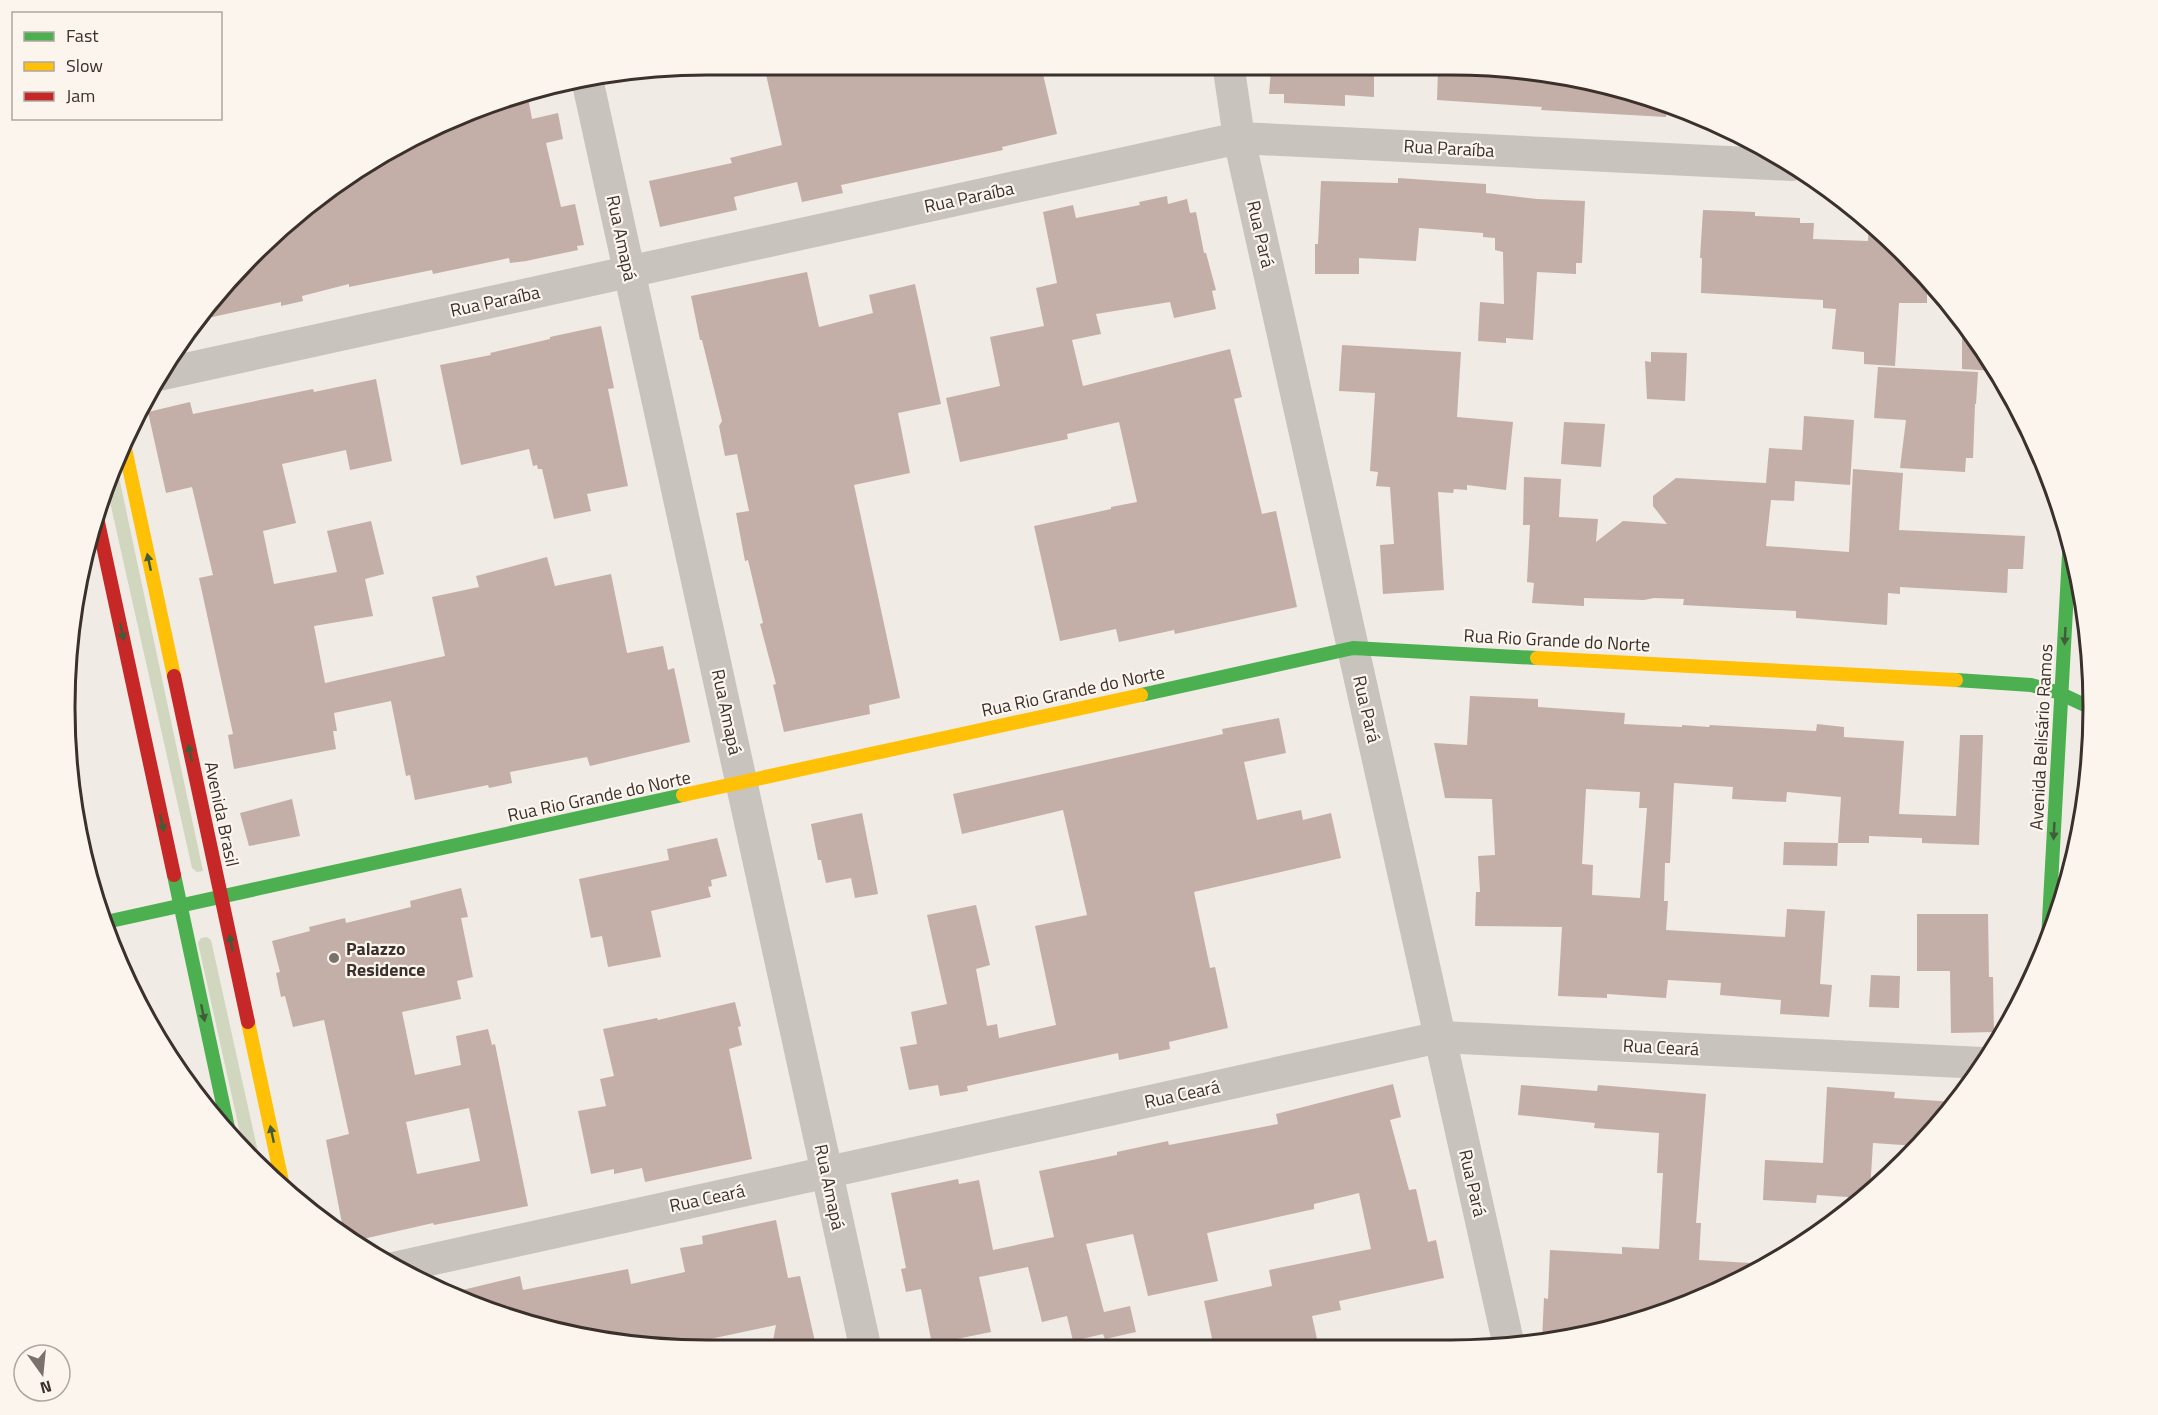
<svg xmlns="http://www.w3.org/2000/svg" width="2158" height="1415" font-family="'Titillium Web',sans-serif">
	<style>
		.green { fill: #d1d6bf }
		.building { fill: #c3afa7; fill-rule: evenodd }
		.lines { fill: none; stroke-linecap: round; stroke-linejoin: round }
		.street { stroke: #c9c3be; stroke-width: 32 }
		.fast { stroke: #4caf50; stroke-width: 14 }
		.slow { stroke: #ffc107; stroke-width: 14 }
		.jam { stroke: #c62828; stroke-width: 14 }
		.oneway { fill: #415c38 }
		.poi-dot { fill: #7a716c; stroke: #fbf5ee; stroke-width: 2 }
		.labels { text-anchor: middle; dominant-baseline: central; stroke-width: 4.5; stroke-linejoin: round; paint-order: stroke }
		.street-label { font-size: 18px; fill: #3b302b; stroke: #fbf5ee }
		.poi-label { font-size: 18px; font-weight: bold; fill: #3b302b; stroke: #fbf5ee; text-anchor: start }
		.rim { fill: none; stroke: #3b302b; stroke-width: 3 }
	</style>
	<rect width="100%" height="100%" fill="#f0ebe5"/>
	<g class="green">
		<path d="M116,463l87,408 -6,1 -5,-4 -86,-384z"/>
		<path d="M2087,633l5,32v17l-9,-10z"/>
		<path d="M207,937l4,3 51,230 -18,-19 -46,-208 3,-5z"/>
	</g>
	<g class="building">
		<path d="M765,70h277l15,64 -55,13 1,3 -162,35 2,8 -41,9 -5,-20 -63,15 3,13 -77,17 -11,-46 83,-18 -2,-5 52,-13z"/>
		<path d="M1271,70h103v27l-29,-2v11l-61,-3v-9h-15z"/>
		<path d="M1438,70h97l132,36 -1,11 -125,-7 1,-3 -105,-7z"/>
		<path d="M527,92l5,27 26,-6 5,26 -17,4 15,64 14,-3 9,41 -7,1 1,4 -52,11 -16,2 -1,-5 -76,16 -1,-4 -83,17v-3l-47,12 1,5 -22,5v-4l-87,19 59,-68 96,-79 152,-75z"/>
		<path d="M1398,178l88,6v9l51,6 48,2 -3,62h-6v11l-39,-2 -4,68 -27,-2v5l-28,-2 2,-39 24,2 -1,-52 -8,-2v-12l-12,-1v-4l-64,-5 -3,33 -57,-3v16h-44v-30h3l3,-63 77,2z"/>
		<path d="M1167,196l1,8 19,-5 3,14 6,-1 8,41h2l10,37 -4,1 4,18 -42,9 -4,-16 -74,12 5,20 -29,6 11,46 147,-37 12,48 -8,2 28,115 14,-3 21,96 -122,27 -1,-4 -55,12 -3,-13 -56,12 -26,-115 77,-17v-2l26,-5 -18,-80 -52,12 1,5 -108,23 -14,-64 54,-12 -10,-49 54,-11 -8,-38 21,-5 -14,-71 30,-7 3,13 64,-13 -1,-3z"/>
		<path d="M1703,210l52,2v4l45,2v5h14l-1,16 55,2 1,-21 5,4 53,56v23h-28l-4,63 -31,-2v-12l-32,-3 4,-40 -13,-1v-8l-122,-7 1,-35h-2z"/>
		<path d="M807,272l12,55 54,-14 -4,-18 46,-11 26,120 -43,9 12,60 -56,12 46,213 -31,7 1,9 -86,18 -11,-47 3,-1 -16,-60 3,-1 -15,-63 -3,1 -9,-48 13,-2 -12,-57 -12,2 -6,-30 3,-5 -20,-81h-2l-9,-44z"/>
		<path d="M1962,318l21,34 12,19 -33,-2z"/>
		<path d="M601,326l13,62 -6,1 20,97 -41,8 4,17 -37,8 -12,-50h-4l-1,-4 -4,1 -4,-17 -68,16 -21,-100 51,-10 -1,-2 60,-14v-2z"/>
		<path d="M1342,345l119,7 -4,65 56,5 -7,68 -39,-5v5l-13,-1 -1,4 -15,-1 6,98 -61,4 -3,-49 14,-1 -4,-57 -14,-1 2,-14 -8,-1 5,-78 -36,-2z"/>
		<path d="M1651,352l36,1 -2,48 -38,-2 -2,-38 6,1z"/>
		<path d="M1878,367l100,5 -2,32h-1l-2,54h-7l-1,14 -65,-4 6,-48 -32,-2z"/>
		<path d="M376,379l16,82 -42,9 -4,-20 -64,14 14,59 -33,8 11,53 63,-12 -10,-41 44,-10 13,53 -19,5 8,37 -59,10 11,57 120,-27 -13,-59 47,-10 -3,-11 71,-19 8,29 56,-12 16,79 36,-7 5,24 6,-2 16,74 -100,24 -3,-9 -77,15 2,11 -23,5 -1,-3 -73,15 -5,-25 -4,1 -15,-75 -57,12 3,18h-4l3,18 -102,20 -6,-34 5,-1 -34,-156 14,-3 -21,-88 -26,6 -18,-81 42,-10 3,12 120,-25 1,3z"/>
		<path d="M1804,416l50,4 -4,65 -55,-4 -1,20 -23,-1 -5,46 83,6 4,-83 50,4 -4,57 126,6 -2,33h-15l-1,24 -107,-6v7l-12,-1 -1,32 -91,-7v-7l-113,-6 1,-6 -30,-1 -10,2 -60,-2v8l-52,-3 2,-20 -7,-1 3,-57h-7l1,-48 37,2 -2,38 39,2 -2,23 27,-21 44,3 -14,-18v-10l23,-18 90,5 3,-35 33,2z"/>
		<path d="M1564,422l41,2 -4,43 -40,-3z"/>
		<path d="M1470,696l68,3v8l87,6 -1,11 58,3v-2l27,2 1,-2 106,6 1,-7 27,3v10l60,4 -5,73 57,2 4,-81h23l-4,110 -57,-2v-5l-53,-2v7h-31l3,-46 -54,-5 -1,10 -54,-3 1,-12 -59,-4 -4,80h-5l-1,38h4l-2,29 119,7 2,-28 38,2 -5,73 12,1 -3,32 -49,-3 1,-14 -61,-5 1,-12 -53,-3 -2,18 -59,-4v4l-49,-2 4,-69 -87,-1 1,-34h4l-2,-36 17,-1 -3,-56 -47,-1 -11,-55 33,2zM1586,789l54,3 -1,16h8l-7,90 -48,-3 1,-30 -11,-1z"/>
		<path d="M1279,718l7,35 -42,9 13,58 44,-10 2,10 28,-7 10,45 -147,34 16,76 5,-1 13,61 -59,14 1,7 -51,11 -1,-7 -151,33 1,5 -28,5 -2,-11 -29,5 -9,-43 17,-3 -6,-32 36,-8 -20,-89 49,-10 14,60 -14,4 11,57 10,-2 2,14 57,-13 -21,-99 52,-11 -24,-105 -101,24 -9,-40 270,-60 -1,-5z"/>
		<path d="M292,799l8,37 -51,10 -9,-33z"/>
		<path d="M862,813l16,81 -23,4 -4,-20 -25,5 -5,-23h-3l-7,-36z"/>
		<path d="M717,838l10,38 -16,4 1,6 -4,1 3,10 -60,14 10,46 -53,10 -6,-31 -11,2 -12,-59 90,-19 -2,-11z"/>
		<path d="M1784,842l54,1 -1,23 -54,-1z"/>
		<path d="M461,888l7,29 -7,1 12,59 -16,4 4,18 -59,13 13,63 46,-10 -5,-29 32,-7 4,16 3,-1 33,162 -94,19 -1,-2 -79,18 -10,-7 -18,-94 23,-6 -25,-114 -31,7 -8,-31 -4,1 -5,-24 4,-1 -8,-31 38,-10 -1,-4 36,-9 1,5 65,-16 -1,-6zM469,1108l11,53 -63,13 -11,-52z"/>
		<path d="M1917,914h71l1,63h4l1,55 -43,1 -1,-62h-33z"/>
		<path d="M1871,975l29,1 -1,32 -30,-1z"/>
		<path d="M735,1002l6,24 -3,1 4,18 -13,4 23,110 -107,23 -3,-14 -28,6v-5l-23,5 -13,-63 28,-5 -6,-27 14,-3 -11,-47 54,-11 1,2z"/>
		<path d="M1393,1084l8,33 -11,3 19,70 7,-1 12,53 8,-2 8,38 -105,23 2,9 -29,6 7,32h-105l-10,-47 68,-15 -3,-16 102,-21 -12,-56 -45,11v5l-107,24 11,48 -70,15 -15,-62 -47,10 18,68 26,-6 6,26 -31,7 -2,-5 -30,7 -6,-25 -25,6 -14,-55 -49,10 12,55 -59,12 -11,-55 -15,3 -5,-23 5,-1 -15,-75 67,-14 1,5 20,-4 14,70 61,-13 -15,-66 78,-16v-3l51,-11 1,4 109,-21 -2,-10z"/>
		<path d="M1521,1085l76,6 1,-6 108,9 -10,129h5l-2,37 69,4 -33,20 -118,45 -75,12 2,-43 4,1 2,-49 72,4v-7l37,2 4,-76h-6l2,-40 -65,-5 1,-5 -77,-8z"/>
		<path d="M1827,1087l68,5 -1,6 61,4 -21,29 -16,15 -45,-3 -3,48 -7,7 -46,-3 -1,8 -53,-3 2,-40 58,3z"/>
		<path d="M776,1220l12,58 12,-2 16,70h-44l4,-21 -94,20h-58l-36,-9v-9l-19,3 -108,-29 -15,-7 74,-18 3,14 105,-21 3,15 54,-12 -5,-24 23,-4 -1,-8z"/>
	</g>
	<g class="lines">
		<g class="street">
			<path d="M1229,70l10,68 270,1208"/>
			<path d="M587,79l278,1267"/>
			<path d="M158,375l1081,-237 553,27"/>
			<path d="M393,1268l1047,-231 543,26"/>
		</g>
		<g class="fast">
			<path d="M1956,680l75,5 26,7 34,16"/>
			<path d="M1141,695l212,-47 184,10"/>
			<path d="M174,875l56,262"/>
			<path d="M106,922l577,-127"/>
			<path d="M2048,939l22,-403"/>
		</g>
		<g class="slow">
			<path d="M124,444l50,232"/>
			<path d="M1537,658l419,22"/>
			<path d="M683,795l458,-100"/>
			<path d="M248,1022l36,169"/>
		</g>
		<g class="jam">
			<path d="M96,513l78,362"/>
			<path d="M174,676l74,346"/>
		</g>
	</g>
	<defs><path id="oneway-solid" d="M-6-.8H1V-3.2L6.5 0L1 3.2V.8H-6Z" transform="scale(1.5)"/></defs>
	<g class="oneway">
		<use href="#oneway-solid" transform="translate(149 562) rotate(-102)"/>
		<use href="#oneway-solid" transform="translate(122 632) rotate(78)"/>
		<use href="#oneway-solid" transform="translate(2065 636) rotate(93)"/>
		<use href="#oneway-solid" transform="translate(190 753) rotate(-102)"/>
		<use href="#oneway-solid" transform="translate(162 823) rotate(78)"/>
		<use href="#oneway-solid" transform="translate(2054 831) rotate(93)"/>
		<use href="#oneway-solid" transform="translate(231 943) rotate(-102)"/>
		<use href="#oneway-solid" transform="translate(203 1013) rotate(78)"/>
		<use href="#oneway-solid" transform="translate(272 1134) rotate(-102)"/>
	</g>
	<circle class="poi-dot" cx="334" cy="958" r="6"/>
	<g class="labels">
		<g class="street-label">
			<text transform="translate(1449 148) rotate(3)">Rua Paraíba</text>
			<text transform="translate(969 197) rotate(-12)">Rua Paraíba</text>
			<text transform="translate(1261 234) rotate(77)">Rua Pará</text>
			<text transform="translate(622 238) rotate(78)">Rua Amapá</text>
			<text transform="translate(495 301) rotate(-12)">Rua Paraíba</text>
			<text transform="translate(1557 640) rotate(3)">Rua Rio Grande do Norte</text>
			<text transform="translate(1073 691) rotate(-12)">Rua Rio Grande do Norte</text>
			<text transform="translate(1367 709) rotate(77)">Rua Pará</text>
			<text transform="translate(727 712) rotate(78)">Rua Amapá</text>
			<text transform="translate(2041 737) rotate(-87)">Avenida Belisário Ramos</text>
			<text transform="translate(599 796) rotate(-12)">Rua Rio Grande do Norte</text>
			<text transform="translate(222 814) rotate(78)">Avenida Brasil</text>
			<text transform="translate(1661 1047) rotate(3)">Rua Ceará</text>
			<text transform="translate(1182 1094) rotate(-12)">Rua Ceará</text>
			<text transform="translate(1473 1183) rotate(77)">Rua Pará</text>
			<text transform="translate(830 1187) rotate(78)">Rua Amapá</text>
			<text transform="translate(707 1198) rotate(-12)">Rua Ceará</text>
		</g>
		<g class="poi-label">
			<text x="346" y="948">Palazzo<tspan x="346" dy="21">Residence</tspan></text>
		</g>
	</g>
	<path d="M0 0H2158V1415H0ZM707 75H1451A632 632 0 0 1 2083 707V708A632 632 0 0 1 1451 1340H707A632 632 0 0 1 75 708V707A632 632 0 0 1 707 75Z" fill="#fbf5ee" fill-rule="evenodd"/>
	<path class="rim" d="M707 75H1451A632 632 0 0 1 2083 707V708A632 632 0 0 1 1451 1340H707A632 632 0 0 1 75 708V707A632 632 0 0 1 707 75Z"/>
	<rect x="12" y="12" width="210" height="108" fill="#fbf5ee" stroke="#aea6a0" stroke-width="1.5"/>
	<rect x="24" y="32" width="30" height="9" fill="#4caf50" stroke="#aea6a0" stroke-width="1.5"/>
	<text x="66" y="42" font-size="18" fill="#3b302b">Fast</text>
	<rect x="24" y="62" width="30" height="9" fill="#ffc107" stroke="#aea6a0" stroke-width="1.5"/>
	<text x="66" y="72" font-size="18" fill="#3b302b">Slow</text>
	<rect x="24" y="92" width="30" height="9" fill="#c62828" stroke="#aea6a0" stroke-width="1.5"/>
	<text x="66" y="102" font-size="18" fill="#3b302b">Jam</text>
	<g transform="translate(42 1373) rotate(165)"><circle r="28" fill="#fbf5ee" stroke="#aea6a0" stroke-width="1.5"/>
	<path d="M0-4.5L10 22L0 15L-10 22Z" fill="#7a716c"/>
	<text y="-9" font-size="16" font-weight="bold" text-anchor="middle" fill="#3b302b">N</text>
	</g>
</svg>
